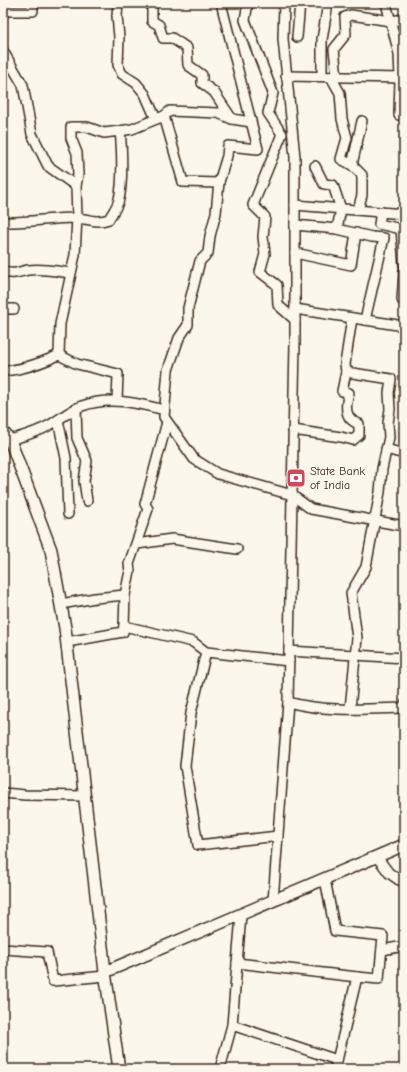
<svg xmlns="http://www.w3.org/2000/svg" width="407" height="1072" font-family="'Comic Neue',sans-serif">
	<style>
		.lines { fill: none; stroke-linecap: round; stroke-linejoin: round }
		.minor-casing { stroke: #3b2a1e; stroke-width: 12 }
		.major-casing { stroke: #3b2a1e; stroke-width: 14 }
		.minor { stroke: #fbf7ec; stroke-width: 9 }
		.major { stroke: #fbf7ec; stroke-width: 11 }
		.labels { text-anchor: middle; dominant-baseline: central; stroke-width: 3; stroke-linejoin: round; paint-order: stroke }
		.poi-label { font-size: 12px; fill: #3b2a1e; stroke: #fbf7ec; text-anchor: start }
	</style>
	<rect width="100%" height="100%" fill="#fbf7ec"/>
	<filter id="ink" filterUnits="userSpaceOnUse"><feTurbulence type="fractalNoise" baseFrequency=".025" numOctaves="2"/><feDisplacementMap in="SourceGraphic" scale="8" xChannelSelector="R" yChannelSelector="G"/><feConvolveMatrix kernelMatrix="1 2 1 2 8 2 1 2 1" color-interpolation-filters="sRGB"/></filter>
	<g filter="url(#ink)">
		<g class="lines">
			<defs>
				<g id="minor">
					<path d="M118,3l-1,13 2,21 -1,28 4,9 14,9 9,11 11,25"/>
					<path d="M152,3v18l7,4 4,13h9l15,10 1,17 14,10v8l12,9 18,27"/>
					<path d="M221,3l37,146 -30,-3 -1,10 -8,26 -3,31 -6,23 -2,17 -8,8 -12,47v17l-9,13 -11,32 -4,47 30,42 24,15 74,21 19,14 93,17"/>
					<path d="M248,3l-3,17 28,73 -5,20 14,21 -29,71 12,12 -2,20 2,17 -5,18 17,13 1,20 17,15"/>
					<path d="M386,3l13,51 1,24 -1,37 5,1"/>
					<path d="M3,11h30l-1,-8"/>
					<path d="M297,37l3,-34"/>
					<path d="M3,51l20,34 9,49 16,32 28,20"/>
					<path d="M286,76l118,2"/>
					<path d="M322,76v-36l6,-37"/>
					<path d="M331,77l9,16 2,26 5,19 -6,21 11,6 10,10v20l-4,15"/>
					<path d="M337,77l-3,-28 12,-15 -1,-17 6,-2 40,6 13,-2"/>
					<path d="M164,116l19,66 36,1"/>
					<path d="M120,131l12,-2 32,-13 6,-5 48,2 14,6 19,3"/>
					<path d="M352,165l10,-44"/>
					<path d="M295,205l109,9"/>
					<path d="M381,212l-2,12 22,5 3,35"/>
					<path d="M3,222c24,1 48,-4 72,-4 14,0 19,6 34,1 3,-6 9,-13 10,-20 4,-16 3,-51 1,-68l-16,2 -17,-6h-16v11l6,15 1,22 -2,11 1,31 -2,38 -15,69 -1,31"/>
					<path d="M295,225l42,4 4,-20 -8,-24 -9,-1 -9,-18"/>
					<path d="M337,229l35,8 12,1 -19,82"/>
					<path d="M295,253l56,12 5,-32"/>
					<path d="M3,272c13,3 14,0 25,-2 14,-2 29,1 42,3"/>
					<path d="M404,272l-2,28 2,2"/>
					<path d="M3,309h11"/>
					<path d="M295,309l109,17"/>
					<path d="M3,371c20,-1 38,-8 56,-16l18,9 41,10 -1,27"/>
					<path d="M346,372l45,7 -2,14 1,16 -2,14 1,14 -7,32 -2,23 -14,75 -15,26 6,45 -7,71"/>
					<path d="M76,409l1,29 10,23 -3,20 3,20"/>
					<path d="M58,420l8,38 2,56"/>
					<path d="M293,430l48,7 12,3 6,-5v-11c-15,-5 -14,-18 -10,-31l-7,-2 4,-19 -1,-8 7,-46"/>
					<path d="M10,440c13,-4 26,-7 38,-14 11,-6 22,-16 34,-20 28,-10 55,-3 82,4"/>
					<path d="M386,449l18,5"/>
					<path d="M137,544l35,-5 65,10"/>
					<path d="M125,595l5,-24 -1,-7 19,-55 -3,-5 22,-82"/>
					<path d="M61,604l34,-6 30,-3 -1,31"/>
					<path d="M67,642l56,-10 1,-6 69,16 13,10 83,9"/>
					<path d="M289,651l115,7"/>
					<path d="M206,652l-15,61 -6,53 13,79 80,-9"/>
					<path d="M288,702c35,10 78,7 114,6l2,-3"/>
					<path d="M3,793l22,2 60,1"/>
					<path d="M377,857l12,16 10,7"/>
					<path d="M325,879l10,52 48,5 -4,43 -22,-2 -22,92"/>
					<path d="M273,901l15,-199 7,-360v-185l-12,-118 1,-36"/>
					<path d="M3,949l44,3 6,29 52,-5"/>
					<path d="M382,950l22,-4"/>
					<path d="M237,963l120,14"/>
					<path d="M232,1025l105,35"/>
					<path d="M220,1069l12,-44 9,-110"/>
				</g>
				<g id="major">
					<path d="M3,432l7,8 41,110 14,78 40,344 14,97"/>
					<path d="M105,972l299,-127"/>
				</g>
			</defs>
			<use href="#minor" class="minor-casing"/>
			<use href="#major" class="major-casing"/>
			<use href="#minor" class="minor"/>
			<use href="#major" class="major"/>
		</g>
	</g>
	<defs>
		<symbol id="bank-square" viewBox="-11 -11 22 22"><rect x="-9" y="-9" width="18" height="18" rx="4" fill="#d1495b" stroke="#fbf7ec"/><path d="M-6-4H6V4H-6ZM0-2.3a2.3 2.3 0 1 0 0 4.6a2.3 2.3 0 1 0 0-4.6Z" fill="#fff"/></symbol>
	</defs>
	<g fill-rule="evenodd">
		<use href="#bank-square" x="285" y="467" width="22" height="22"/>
	</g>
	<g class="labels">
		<g class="poi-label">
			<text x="310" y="471">State Bank<tspan x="310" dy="14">of India</tspan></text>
		</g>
	</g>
	<rect width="407" height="1072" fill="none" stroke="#fbf7ec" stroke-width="16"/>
	<rect x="8" y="8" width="391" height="1056" fill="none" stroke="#3b2a1e" stroke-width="1.5" filter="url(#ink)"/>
</svg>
